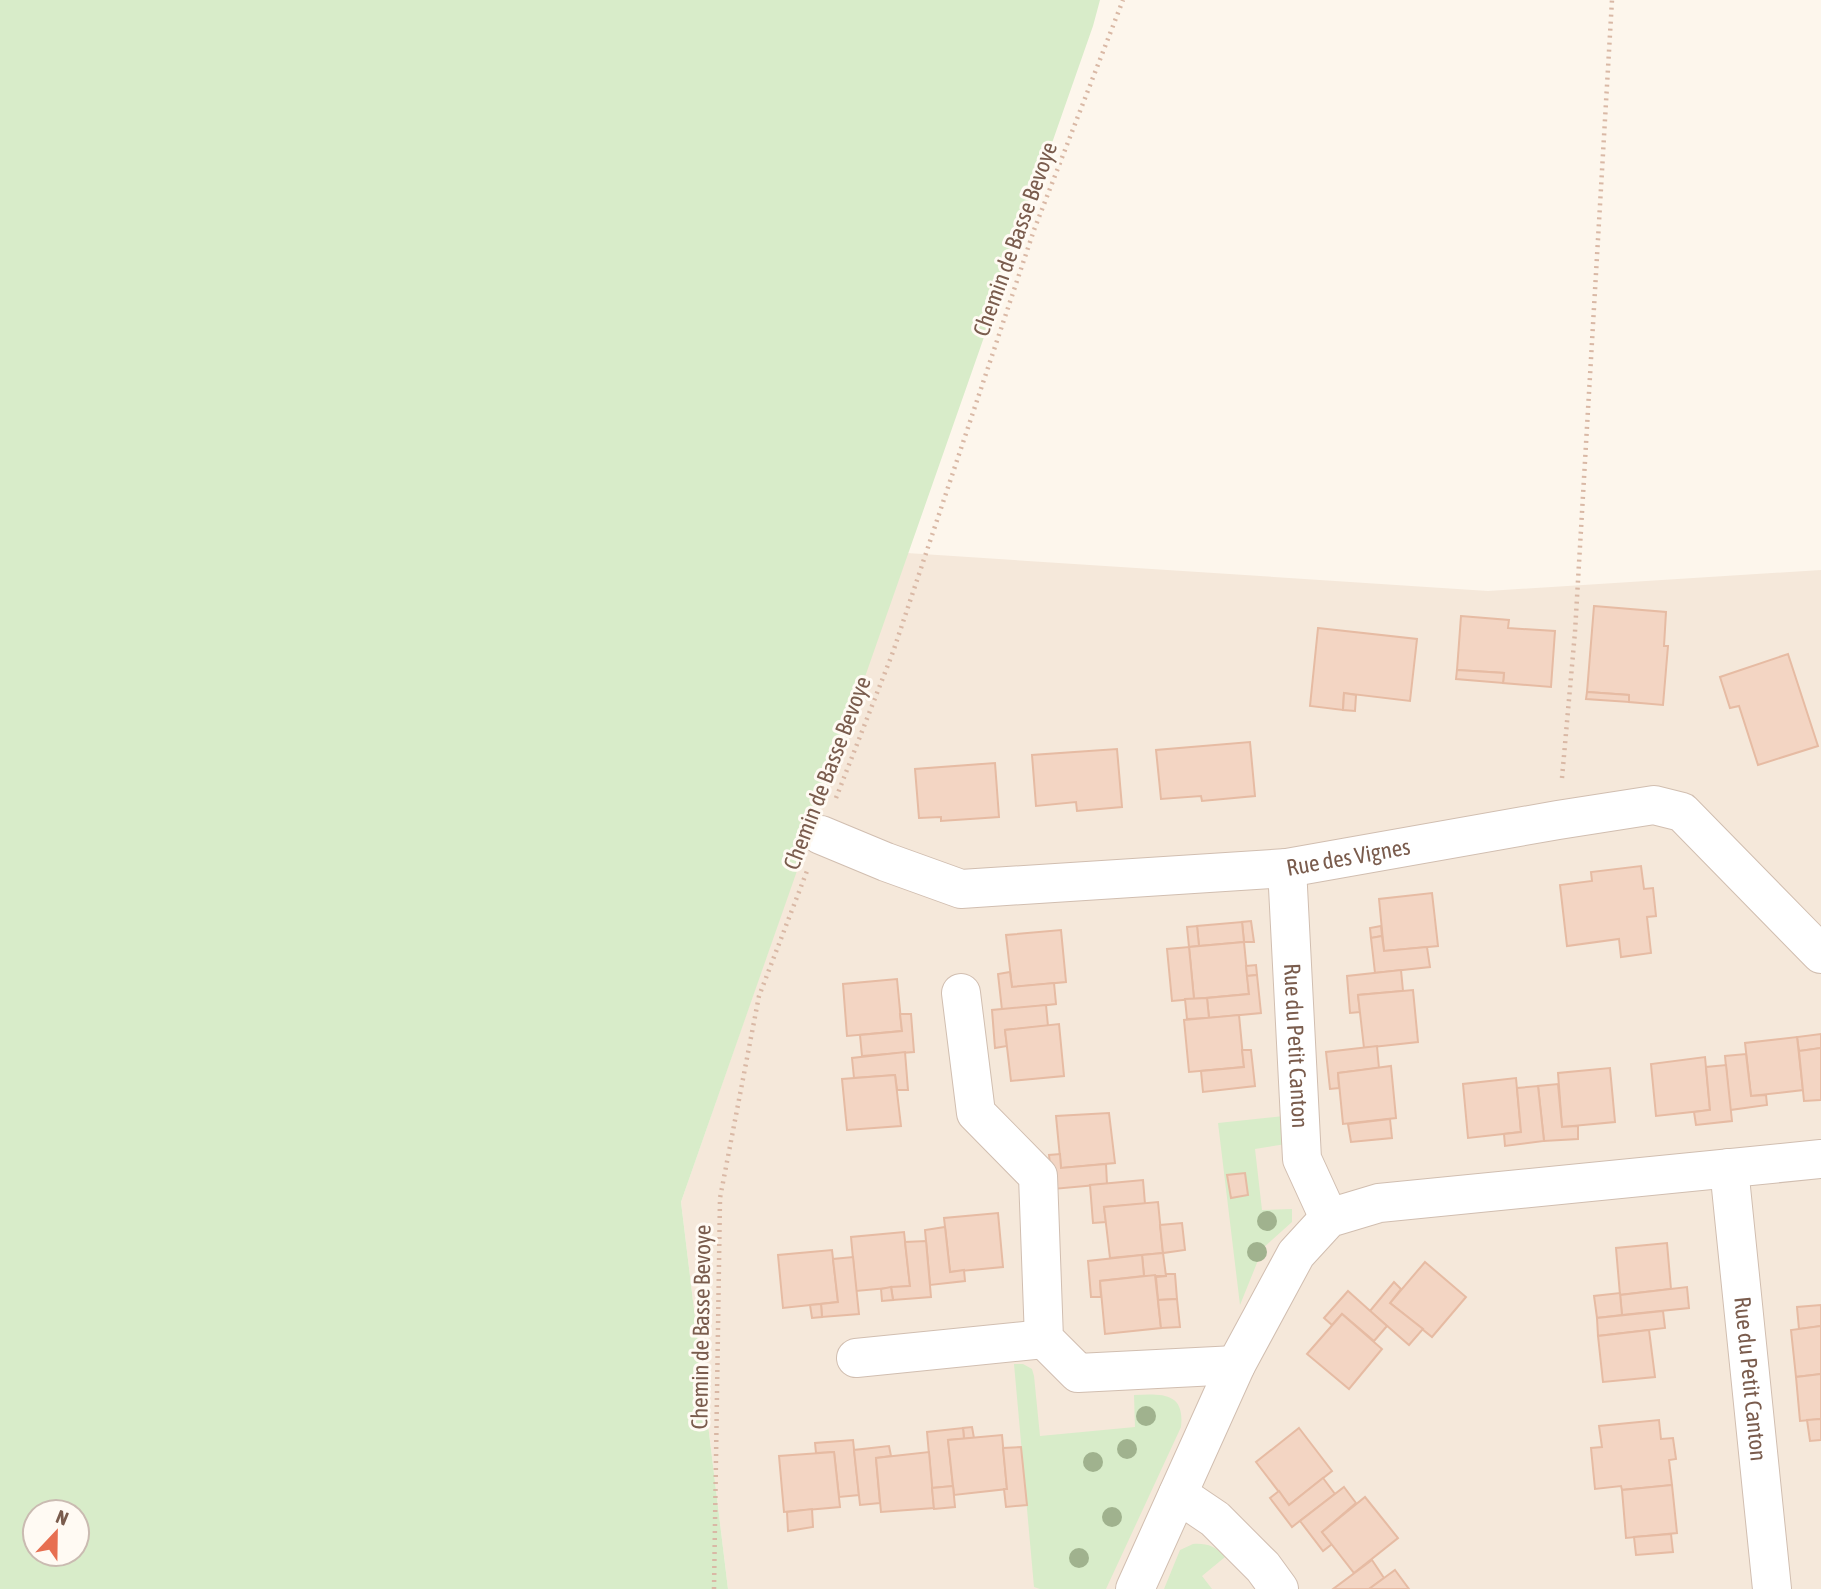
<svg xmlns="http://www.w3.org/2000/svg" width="1821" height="1589" font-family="'Asap Condensed',sans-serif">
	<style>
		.residential { fill: #f5e8da }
		.green { fill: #d8ecc9; fill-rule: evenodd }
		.building { fill: #f3d5c3; stroke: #e6bba3; stroke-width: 2 }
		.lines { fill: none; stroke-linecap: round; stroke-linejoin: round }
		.street-casing { stroke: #d1beb0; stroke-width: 40 }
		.path { stroke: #d9b8a5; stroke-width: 4.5; stroke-dasharray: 2 5; stroke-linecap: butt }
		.street { stroke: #fff; stroke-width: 38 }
		.tree { fill: #a0b28e }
		.labels { text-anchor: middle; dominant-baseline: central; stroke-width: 6; stroke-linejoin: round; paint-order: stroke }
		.street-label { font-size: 23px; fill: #7a5c4d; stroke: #fffaf3 }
	</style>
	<rect width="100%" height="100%" fill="#fdf6ec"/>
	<path class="residential" d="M907,553l581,38 333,-21v1019h-1093l-47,-387z"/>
	<g class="green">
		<path d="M0,0h1100l-7,26 -412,1176 47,387h-728zM35,1512h42v42h-42z"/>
		<path d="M1284,1116l2,28 -31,5 7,61 30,-1v13l-29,26 -23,57 -22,-182z"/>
		<path d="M1014,1364h9l9,5 2,7 6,60 95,-9 -1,-32c28,-1 51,-3 47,32l-75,162h-66l-6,-2z"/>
		<path d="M1193,1544c13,-1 23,2 32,13l-23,19 10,13h-48l16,-39z"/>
	</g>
	<g class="building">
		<path d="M1594,606l72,6 -2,34h4l-5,59 -34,-3v-7l-42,-3z"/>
		<path d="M1461,616l48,4 -1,8 47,3 -4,56 -48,-4 1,-10 -47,-3z"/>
		<path d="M1318,628l99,11 -7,62 -66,-8 -1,17 -33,-4z"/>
		<path d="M1788,654l30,92 -60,19 -19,-59 -9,2 -10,-31z"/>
		<path d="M1457,670l47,3 -1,10 -47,-4z"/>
		<path d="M1587,692l42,3v7l-43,-3z"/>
		<path d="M1344,693l12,2 -1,16 -12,-1z"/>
		<path d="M1250,742l5,54 -53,5 -1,-5 -40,3 -5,-49z"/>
		<path d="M1117,749l5,58 -45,4 -1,-9 -40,4 -4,-51z"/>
		<path d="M995,763l4,54 -58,4v-4l-22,1 -4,-49z"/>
		<path d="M1641,866l3,23 9,-1 3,28 -9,1 4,36 -30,4 -2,-18 -52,7 -7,-61 32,-4 -1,-9z"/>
		<path d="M1432,893l6,53 -54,5 -5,-52z"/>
		<path d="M1251,921l3,21h-10l-2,-20z"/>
		<path d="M1242,922l2,20 -45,4 -2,-20z"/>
		<path d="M1197,926l2,20 -10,1 -2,-20z"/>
		<path d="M1381,926l1,10 -11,2 -1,-10z"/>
		<path d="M1061,930l5,52 -54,5 -6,-52z"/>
		<path d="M1382,936l2,15 43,-4 3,20 -55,6 -4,-35z"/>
		<path d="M1244,942l5,52 -55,5 -5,-52z"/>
		<path d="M1189,947l5,52 -22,2 -5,-52z"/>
		<path d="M1256,965l1,10 -10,1 -1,-10z"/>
		<path d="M1401,970l2,21 -45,4 2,17 -10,1 -3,-37z"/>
		<path d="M1010,972l2,15 42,-4 2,21 -54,6 -4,-36z"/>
		<path d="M1257,975l4,38 -52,5 -2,-20 42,-4 -2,-18z"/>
		<path d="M897,979l5,52 -55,5 -4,-52z"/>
		<path d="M1413,990l5,52 -54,6 -6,-53z"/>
		<path d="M1207,998l2,20 -22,1 -2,-20z"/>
		<path d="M1046,1005l2,21 -43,4 2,16 -12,2 -3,-38z"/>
		<path d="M900,1014h11l3,38 -52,4 -2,-21 42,-4z"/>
		<path d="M1239,1015l5,52 -55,5 -5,-52z"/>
		<path d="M1059,1024l5,52 -53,5 -6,-51z"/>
		<path d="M1821,1034v14l-22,3 -2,-14z"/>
		<path d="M1797,1037l6,53 -52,6 -6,-53z"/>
		<path d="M1377,1046l2,22 -41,5 1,15 -9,1 -4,-37z"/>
		<path d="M1821,1048v52l-17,1 -5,-50z"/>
		<path d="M1242,1050h9l4,36 -52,6 -2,-21 43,-4z"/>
		<path d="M905,1052l3,38h-11l-2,-15 -41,3 -2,-20z"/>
		<path d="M1746,1054l5,42 15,-1 1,10 -37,5 -5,-54z"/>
		<path d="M1705,1057l5,53 -54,6 -5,-52z"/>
		<path d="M1726,1065l6,56 -36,4 -2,-13 16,-2 -4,-43z"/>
		<path d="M1391,1066l5,52 -53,6 -5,-51z"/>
		<path d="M1610,1068l5,54 -53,5 -4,-54z"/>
		<path d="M895,1075l6,51 -54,4 -5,-51z"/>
		<path d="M1516,1078l5,54 -53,6 -5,-54z"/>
		<path d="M1558,1084l4,43 16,-1v13l-34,2 -6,-55z"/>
		<path d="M1538,1086l6,55 -39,5 -1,-12 17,-2 -4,-44z"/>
		<path d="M1109,1113l6,50 -54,5 -5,-52z"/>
		<path d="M1390,1119l2,19 -41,4 -3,-18z"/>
		<path d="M1060,1154l1,14 45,-4 1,20 -54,5 -4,-34z"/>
		<path d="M1245,1173l3,22 -17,3 -4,-23z"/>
		<path d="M1143,1180l2,24 -41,3 2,15 -13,1 -3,-38z"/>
		<path d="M1158,1202l5,51 -53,5 -6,-51z"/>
		<path d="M998,1213l5,54 -53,5 -6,-54z"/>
		<path d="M1182,1223l3,27 -22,3 -3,-28z"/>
		<path d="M945,1227l5,45 14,-2 1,11 -35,4 -5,-55z"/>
		<path d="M904,1232l6,54 -54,5 -5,-54z"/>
		<path d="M926,1241l5,56 -38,3 -2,-13 19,-1 -5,-44z"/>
		<path d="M1667,1243l4,46 -51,6 -4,-47z"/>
		<path d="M832,1250l6,52 -55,6 -5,-53z"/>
		<path d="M1163,1253l3,23h-22l-2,-21z"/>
		<path d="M1142,1255l2,21 -44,5 1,16h-10l-3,-36z"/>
		<path d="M853,1257l6,57 -37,3 -1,-13 17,-2 -5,-43z"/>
		<path d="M1425,1262l41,35 -34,40 -42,-34z"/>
		<path d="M1166,1274h9l2,25 -19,1 -2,-23 10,-1z"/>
		<path d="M1155,1275l6,53 -56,6 -5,-53z"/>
		<path d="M1394,1282l7,7 -11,14 33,26 -14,16 -39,-34z"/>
		<path d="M891,1287l2,13 -11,1 -1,-12z"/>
		<path d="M1687,1287l2,21 -67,7 -2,-20z"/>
		<path d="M1348,1291l39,35 -13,15 -32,-27 -10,11 -8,-7z"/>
		<path d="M1620,1293l2,22 -25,3 -3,-22z"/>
		<path d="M1177,1299l3,28 -19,1 -3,-28z"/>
		<path d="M821,1304l1,13 -10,1 -2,-13z"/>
		<path d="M1821,1305v21l-22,3 -2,-22z"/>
		<path d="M1663,1311l2,17 -67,8 -1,-18z"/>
		<path d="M1342,1314l40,35 -33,40 -42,-35z"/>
		<path d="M1821,1326v48l-25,3 -5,-47z"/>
		<path d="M1649,1330l6,47 -52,5 -5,-46z"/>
		<path d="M1821,1374v45l-21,2 -4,-44z"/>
		<path d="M1821,1419v21l-11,1 -3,-21z"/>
		<path d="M1659,1420l2,19 12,-1 3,21 -7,1 3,25 -50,5 -1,-4 -26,3 -4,-41 11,-1 -3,-21z"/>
		<path d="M972,1427l2,11 -10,1 -1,-11z"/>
		<path d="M963,1428l1,11 -16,1 5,46 -21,2 -5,-56z"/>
		<path d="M1299,1428l33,43 -43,34 -33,-43z"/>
		<path d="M1002,1435l5,54 -53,6 -6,-55z"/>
		<path d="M853,1440l6,55 -20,2 -5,-45 -18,1 -1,-10z"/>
		<path d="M889,1446l2,10 -15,2 4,45 -20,2 -6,-55z"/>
		<path d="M1021,1447l6,58 -21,2 -2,-18h3l-4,-41z"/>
		<path d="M834,1452l6,55 -56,5 -5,-56z"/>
		<path d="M929,1452l5,56 -53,4 -5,-54z"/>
		<path d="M1323,1478l12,16 -43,33 -22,-29 9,-7 10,14z"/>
		<path d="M1672,1485l5,48 -51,5 -4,-48z"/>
		<path d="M953,1486l2,21 -21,2 -2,-21z"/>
		<path d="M1344,1487l12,16 -34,29 10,12 -9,7 -23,-30z"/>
		<path d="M1365,1497l33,41 -44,35 -32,-41z"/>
		<path d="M812,1509l1,18 -25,4 -1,-19z"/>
		<path d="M1671,1534l2,18 -37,3 -2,-18z"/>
		<path d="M1372,1560l12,18 -15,11h-36z"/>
		<path d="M1395,1570l14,19h-40l15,-11z"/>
	</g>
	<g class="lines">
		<defs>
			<g id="street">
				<path id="s1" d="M821,835l65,27 75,27 326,-21 271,-48 96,-15 28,7 139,142"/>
				<path id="s2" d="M1287,868l15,291 27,59"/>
				<path d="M961,993l15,120 62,63 6,163 34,34 158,-8"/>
				<path id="s3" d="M1729,1168l43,421"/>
				<path d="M856,1358l188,-19"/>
				<path d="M1178,1494l37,25 48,48 16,22"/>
				<path d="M1135,1589l101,-224 60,-111 33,-36 50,-15 442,-44"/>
			</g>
		</defs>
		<use href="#street" class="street-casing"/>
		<g class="path">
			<path d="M1562,778l13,-146 37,-632"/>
			<path d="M836,798l57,-146 141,-422 89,-230"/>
			<path d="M714,1589l6,-391 39,-202 48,-125"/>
		</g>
		<use href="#street" class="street"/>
	</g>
	<g class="tree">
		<circle cx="1267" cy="1221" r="10"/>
		<circle cx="1257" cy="1252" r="10"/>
		<circle cx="1146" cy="1416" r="10"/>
		<circle cx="1127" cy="1449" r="10"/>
		<circle cx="1093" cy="1462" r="10"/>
		<circle cx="1112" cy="1517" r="10"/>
		<circle cx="1079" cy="1558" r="10"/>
	</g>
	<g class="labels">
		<g class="street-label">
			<text transform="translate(1015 239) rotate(-70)">Chemin de Basse Bevoye</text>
			<text transform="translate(827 773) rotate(-69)">Chemin de Basse Bevoye</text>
			<text stroke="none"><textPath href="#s1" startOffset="539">Rue des Vignes</textPath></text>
			<text stroke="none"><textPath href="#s2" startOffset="178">Rue du Petit Canton</textPath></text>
			<text transform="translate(701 1327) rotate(-89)">Chemin de Basse Bevoye</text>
			<text stroke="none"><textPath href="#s3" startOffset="212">Rue du Petit Canton</textPath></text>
		</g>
	</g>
	<g transform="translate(56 1533) rotate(22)"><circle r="33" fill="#fffaf3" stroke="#cabbb1" stroke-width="2"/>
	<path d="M0-5L12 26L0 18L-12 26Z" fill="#e76f51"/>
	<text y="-10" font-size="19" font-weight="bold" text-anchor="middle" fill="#7a5c4d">N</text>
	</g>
</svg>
